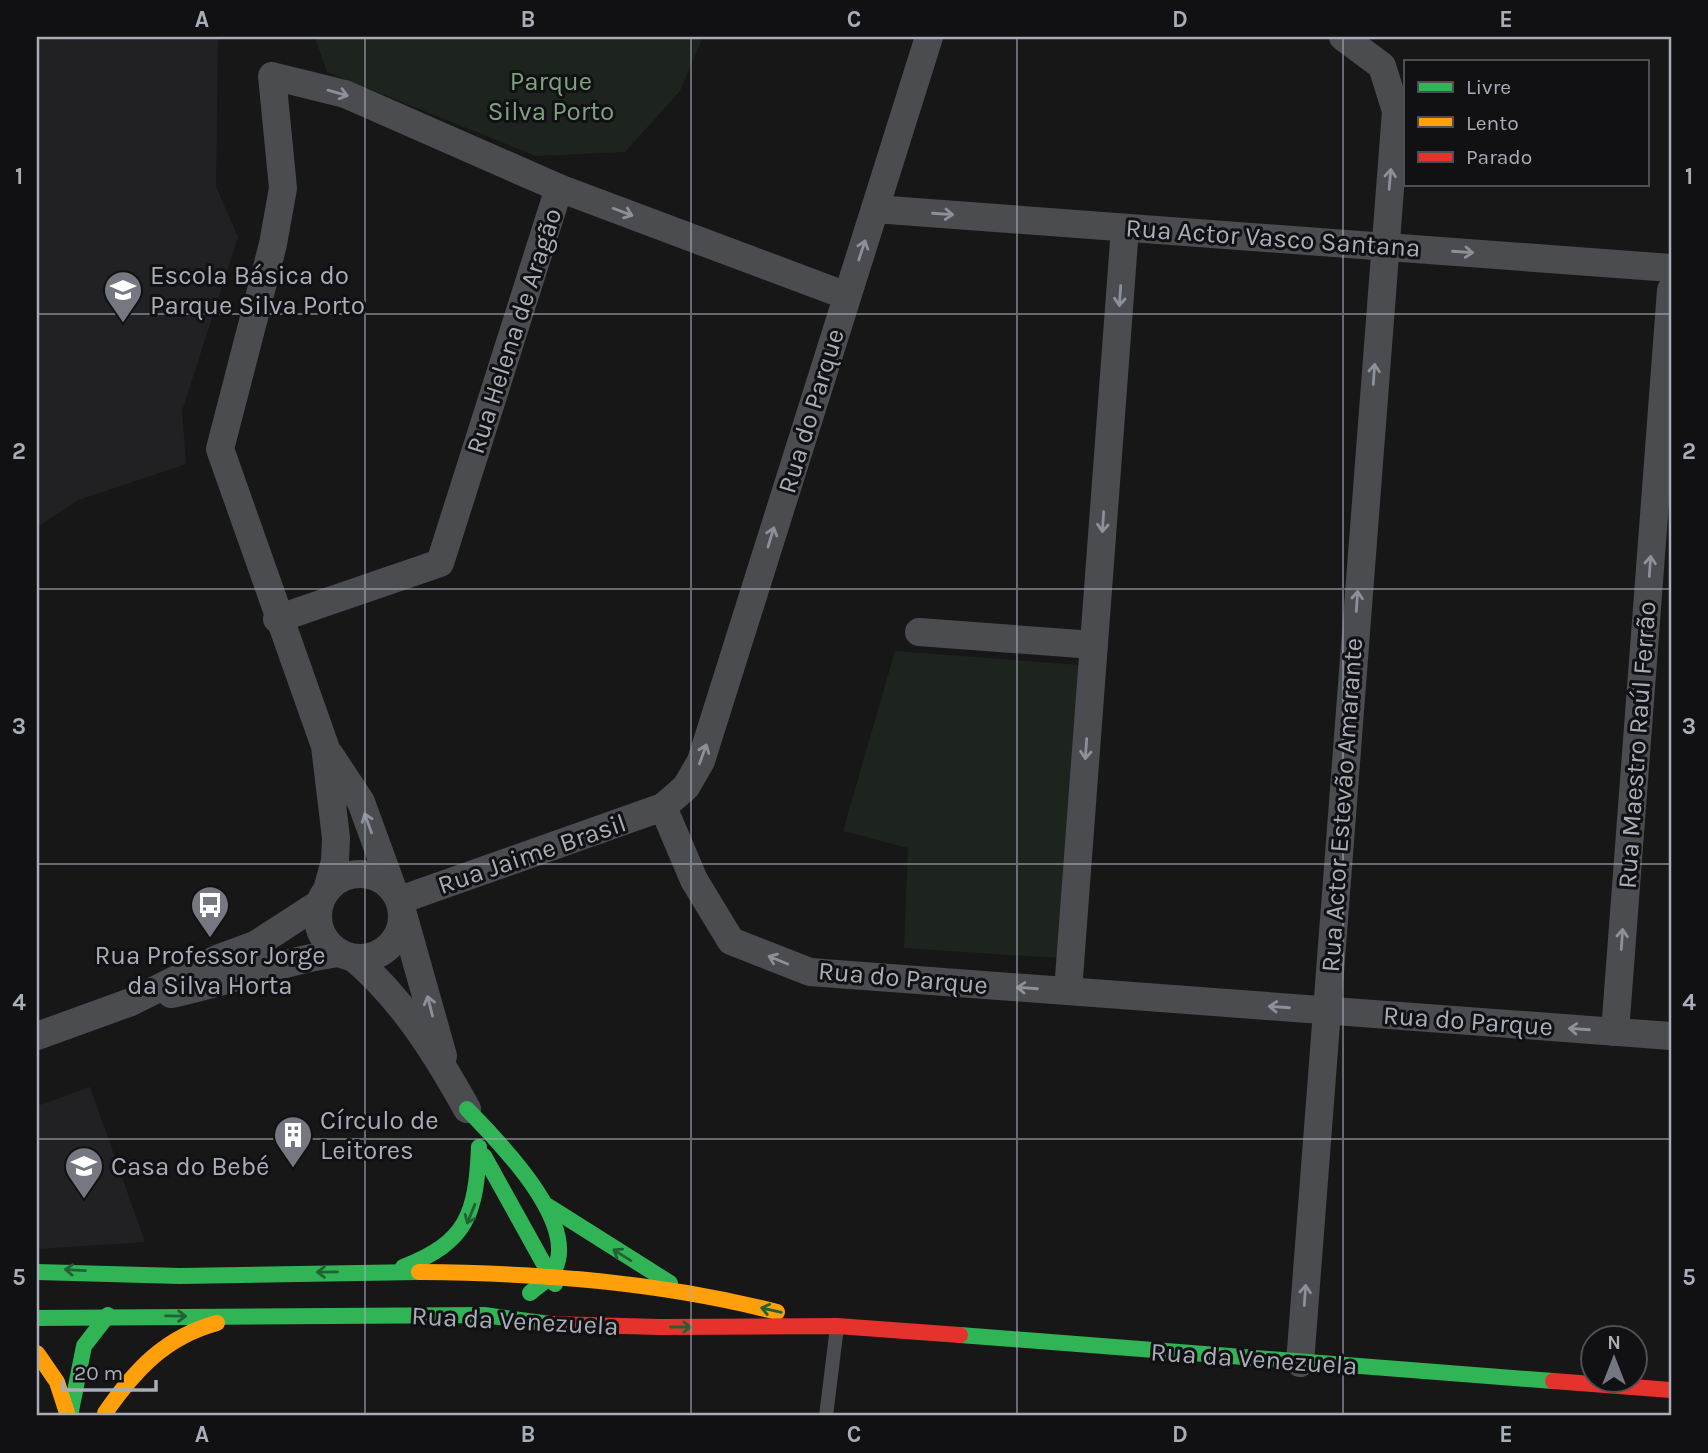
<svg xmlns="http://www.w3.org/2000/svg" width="1708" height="1453" font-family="Karla,sans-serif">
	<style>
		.built { fill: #212123 }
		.green { fill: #1d241e }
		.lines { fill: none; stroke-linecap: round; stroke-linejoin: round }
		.lane { stroke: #4b4c50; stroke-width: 14 }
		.street { stroke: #4b4c50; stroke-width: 28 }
		.fast { stroke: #30b455; stroke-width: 16 }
		.slow { stroke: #ff9f0a; stroke-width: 16 }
		.jam { stroke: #e5322d; stroke-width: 16 }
		.oneway { stroke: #8c9099 }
		.oneway2 { stroke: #206234 }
		.grid { fill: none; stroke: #a8adb8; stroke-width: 2; stroke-opacity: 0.55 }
		.labels { text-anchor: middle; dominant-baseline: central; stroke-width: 6; stroke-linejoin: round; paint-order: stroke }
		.park-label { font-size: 26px; fill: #7fa381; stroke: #111113 }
		.street-label { font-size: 26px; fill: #a8adb8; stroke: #111113 }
		.poi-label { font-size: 26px; fill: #a8adb8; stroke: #111113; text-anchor: start }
		.neatline { fill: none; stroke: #a8adb8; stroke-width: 2.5 }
		.grid-label { font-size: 23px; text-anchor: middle; font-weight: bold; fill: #a8adb8 }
	</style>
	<rect width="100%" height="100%" fill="#171717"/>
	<g class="built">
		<path d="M37,37h181l-2,150 22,50 -56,174 4,53 -108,36 -41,27z"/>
		<path d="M90,1087l55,155 -108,7v-143z"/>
	</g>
	<g class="green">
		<path d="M315,37h388l-23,54 -55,61 -89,4 -209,-84z"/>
		<path d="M895,651l185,14 -22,293 -154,-10 4,-100 -65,-17z"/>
	</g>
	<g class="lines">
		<path class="lane" d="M826,1416l11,-89"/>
		<g class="street">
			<path d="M875,209l796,59"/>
			<path d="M277,619l163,-56 119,-375"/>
			<path d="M919,632l175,13"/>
			<path d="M330,755l31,47 31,85"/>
			<path d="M663,807l31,73 37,61 79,31 861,64"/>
			<circle cx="360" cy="916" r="42"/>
			<path d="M327,890l8,-29 1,-23 -11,-92 -105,-297 53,-205 10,-56 -11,-112 73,18 214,94 288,108"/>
			<path d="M400,900l263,-93 23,-20 15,-26 228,-724"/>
			<path d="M403,914l40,142"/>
			<path d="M354,958c48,41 82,95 113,151"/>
			<path d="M1068,991l57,-763"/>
			<path d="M171,994c57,-12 111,-33 168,-41"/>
			<path d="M1615,1032l56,-742"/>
			<path d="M37,1036l94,-34 86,-43 38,-14 65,-42"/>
			<path d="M1300,1363l96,-1252 -14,-45 -39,-29"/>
		</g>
		<g class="fast">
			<path d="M467,1109c30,31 119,119 84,166 -5,7 -15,12 -21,18"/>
			<path d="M484,1156l71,128"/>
			<path d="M548,1206l122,77"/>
			<path d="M403,1267c65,-25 73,-54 76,-120"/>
			<path d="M37,1272l143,4 239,-4"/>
			<path d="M37,1318l447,-3 66,9"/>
			<path d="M960,1335l593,46"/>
			<path d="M70,1416l14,-70 24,-31"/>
		</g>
		<g class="slow">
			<path d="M419,1272c121,1 241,10 358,40"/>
			<path d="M37,1353l20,29 11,34"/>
			<path d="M105,1413c30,-43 60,-76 112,-90"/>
		</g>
		<g class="jam">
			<path d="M550,1324l110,3 177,-1 123,9"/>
			<path d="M1553,1381l118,9"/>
		</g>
	</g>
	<defs><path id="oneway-shaft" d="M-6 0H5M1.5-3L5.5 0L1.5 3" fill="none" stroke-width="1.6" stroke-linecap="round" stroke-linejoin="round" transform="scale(1.75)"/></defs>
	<g class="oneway">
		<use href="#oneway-shaft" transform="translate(338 93) rotate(16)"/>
		<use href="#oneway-shaft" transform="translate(1390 179) rotate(-85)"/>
		<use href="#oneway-shaft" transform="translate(623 212) rotate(21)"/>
		<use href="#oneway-shaft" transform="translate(943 214) rotate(4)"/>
		<use href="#oneway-shaft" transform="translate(862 250) rotate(-72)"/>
		<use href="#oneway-shaft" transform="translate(1463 252) rotate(4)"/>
		<use href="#oneway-shaft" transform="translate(1120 296) rotate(94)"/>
		<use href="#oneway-shaft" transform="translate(1374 374) rotate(-86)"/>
		<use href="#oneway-shaft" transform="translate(1103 522) rotate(94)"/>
		<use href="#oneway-shaft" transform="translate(771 537) rotate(-73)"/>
		<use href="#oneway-shaft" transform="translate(1650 566) rotate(-86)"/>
		<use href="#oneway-shaft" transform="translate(1357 601) rotate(-86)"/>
		<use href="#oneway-shaft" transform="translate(1086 749) rotate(94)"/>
		<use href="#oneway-shaft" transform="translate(703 754) rotate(-70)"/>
		<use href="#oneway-shaft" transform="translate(368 823) rotate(-110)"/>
		<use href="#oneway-shaft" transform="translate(1622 939) rotate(-86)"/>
		<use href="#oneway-shaft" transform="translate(778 960) rotate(-158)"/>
		<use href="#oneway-shaft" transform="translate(1027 988) rotate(-176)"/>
		<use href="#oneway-shaft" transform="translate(430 1006) rotate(-104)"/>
		<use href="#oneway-shaft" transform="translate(1279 1007) rotate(-176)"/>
		<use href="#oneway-shaft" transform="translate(1579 1029) rotate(-176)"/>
		<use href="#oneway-shaft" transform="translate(1305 1295) rotate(-86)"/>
	</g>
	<g class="oneway2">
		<use href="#oneway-shaft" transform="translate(471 1214) rotate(112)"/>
		<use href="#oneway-shaft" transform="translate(622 1255) rotate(-148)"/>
		<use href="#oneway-shaft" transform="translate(75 1270) rotate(-177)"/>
		<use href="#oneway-shaft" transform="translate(327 1272) rotate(179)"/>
		<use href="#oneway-shaft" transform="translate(771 1310) rotate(-167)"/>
		<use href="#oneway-shaft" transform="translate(176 1316) rotate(1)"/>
		<use href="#oneway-shaft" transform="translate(681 1327)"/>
	</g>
	<path class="grid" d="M365,37v1379M691,37v1379M1017,37v1379M1343,37v1379M37,314h1634M37,589h1634M37,864h1634M37,1139h1634"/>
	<defs>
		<symbol id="school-pin" viewBox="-11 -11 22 30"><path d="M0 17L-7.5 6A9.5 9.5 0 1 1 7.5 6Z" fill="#757880" stroke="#111113"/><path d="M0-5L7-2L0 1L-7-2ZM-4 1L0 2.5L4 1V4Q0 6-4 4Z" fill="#fff"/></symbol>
		<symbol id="bus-pin" viewBox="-11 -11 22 30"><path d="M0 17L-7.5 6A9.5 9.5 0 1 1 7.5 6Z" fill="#757880" stroke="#111113"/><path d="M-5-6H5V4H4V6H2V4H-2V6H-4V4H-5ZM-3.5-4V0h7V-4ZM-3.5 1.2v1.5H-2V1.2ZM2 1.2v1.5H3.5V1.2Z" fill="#fff"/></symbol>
		<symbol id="building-pin" viewBox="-11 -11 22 30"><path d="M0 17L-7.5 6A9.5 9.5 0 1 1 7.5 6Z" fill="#757880" stroke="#111113"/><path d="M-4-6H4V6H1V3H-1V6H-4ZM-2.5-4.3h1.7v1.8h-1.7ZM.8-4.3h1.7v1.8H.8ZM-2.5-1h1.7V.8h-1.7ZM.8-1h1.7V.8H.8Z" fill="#fff"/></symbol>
	</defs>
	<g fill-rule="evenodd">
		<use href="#school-pin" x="101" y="268" width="44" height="60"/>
		<use href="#bus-pin" x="188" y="883" width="44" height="60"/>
		<use href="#building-pin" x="271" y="1113" width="44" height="60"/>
		<use href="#school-pin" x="62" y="1144" width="44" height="60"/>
	</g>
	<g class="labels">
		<g class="park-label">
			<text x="551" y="81">Parque<tspan x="551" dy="30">Silva Porto</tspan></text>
		</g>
		<g class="street-label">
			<text transform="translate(1273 238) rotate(4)">Rua Actor Vasco Santana</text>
			<text transform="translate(514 331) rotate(-72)">Rua Helena de Aragão</text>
			<text transform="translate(811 411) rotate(-73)">Rua do Parque</text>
			<text transform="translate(1637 745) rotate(-86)">Rua Maestro Raúl Ferrão</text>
			<text transform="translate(1342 805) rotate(-86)">Rua Actor Estevão Amarante</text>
			<text transform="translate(532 854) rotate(-19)">Rua Jaime Brasil</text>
			<text transform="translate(903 978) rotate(5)">Rua do Parque</text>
			<text transform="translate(1468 1021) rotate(4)">Rua do Parque</text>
			<text transform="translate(515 1321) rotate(3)">Rua da Venezuela</text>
			<text transform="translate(1254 1359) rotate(4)">Rua da Venezuela</text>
		</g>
		<g class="poi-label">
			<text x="150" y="275">Escola Básica do<tspan x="150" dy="30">Parque Silva Porto</tspan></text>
			<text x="210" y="955" text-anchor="middle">Rua Professor Jorge<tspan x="210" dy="30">da Silva Horta</tspan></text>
			<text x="320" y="1120">Círculo de<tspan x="320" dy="30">Leitores</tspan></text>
			<text x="111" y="1166">Casa do Bebé</text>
		</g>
	</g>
	<rect width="1708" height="1453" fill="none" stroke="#111113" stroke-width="77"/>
	<rect x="1404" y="60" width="245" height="126" fill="#111113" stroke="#4d4f55" stroke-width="2"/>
	<rect x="1418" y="82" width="35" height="10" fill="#30b455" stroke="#4d4f55" stroke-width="2"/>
	<text x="1466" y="94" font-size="21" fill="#a8adb8">Livre</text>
	<rect x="1418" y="117" width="35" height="10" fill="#ff9f0a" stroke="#4d4f55" stroke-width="2"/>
	<text x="1466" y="130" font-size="21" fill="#a8adb8">Lento</text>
	<rect x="1418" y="152" width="35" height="10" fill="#e5322d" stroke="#4d4f55" stroke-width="2"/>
	<text x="1466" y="164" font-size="21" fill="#a8adb8">Parado</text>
	<g transform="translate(1614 1359)"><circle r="33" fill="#111113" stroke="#4d4f55" stroke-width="2"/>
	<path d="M0-5L12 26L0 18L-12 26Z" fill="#757880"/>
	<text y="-10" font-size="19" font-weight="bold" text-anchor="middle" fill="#a8adb8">N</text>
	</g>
	<path d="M63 1380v10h93v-10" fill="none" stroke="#a8adb8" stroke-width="3.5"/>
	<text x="74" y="1380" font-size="21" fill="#a8adb8" stroke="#111113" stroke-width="5" paint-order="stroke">20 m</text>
	<rect x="38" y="38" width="1632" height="1376" class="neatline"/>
	<g class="grid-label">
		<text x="202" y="27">A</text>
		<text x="528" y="27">B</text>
		<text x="854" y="27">C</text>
		<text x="1180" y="27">D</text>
		<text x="1506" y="27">E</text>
		<text x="19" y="184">1</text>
		<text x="1689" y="184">1</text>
		<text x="19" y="459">2</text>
		<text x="1689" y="459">2</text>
		<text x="19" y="734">3</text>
		<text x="1689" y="734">3</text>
		<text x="19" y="1010">4</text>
		<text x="1689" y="1010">4</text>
		<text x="19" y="1285">5</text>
		<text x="1689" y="1285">5</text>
		<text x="202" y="1442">A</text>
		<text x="528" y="1442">B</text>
		<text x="854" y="1442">C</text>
		<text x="1180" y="1442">D</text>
		<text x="1506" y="1442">E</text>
	</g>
</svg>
